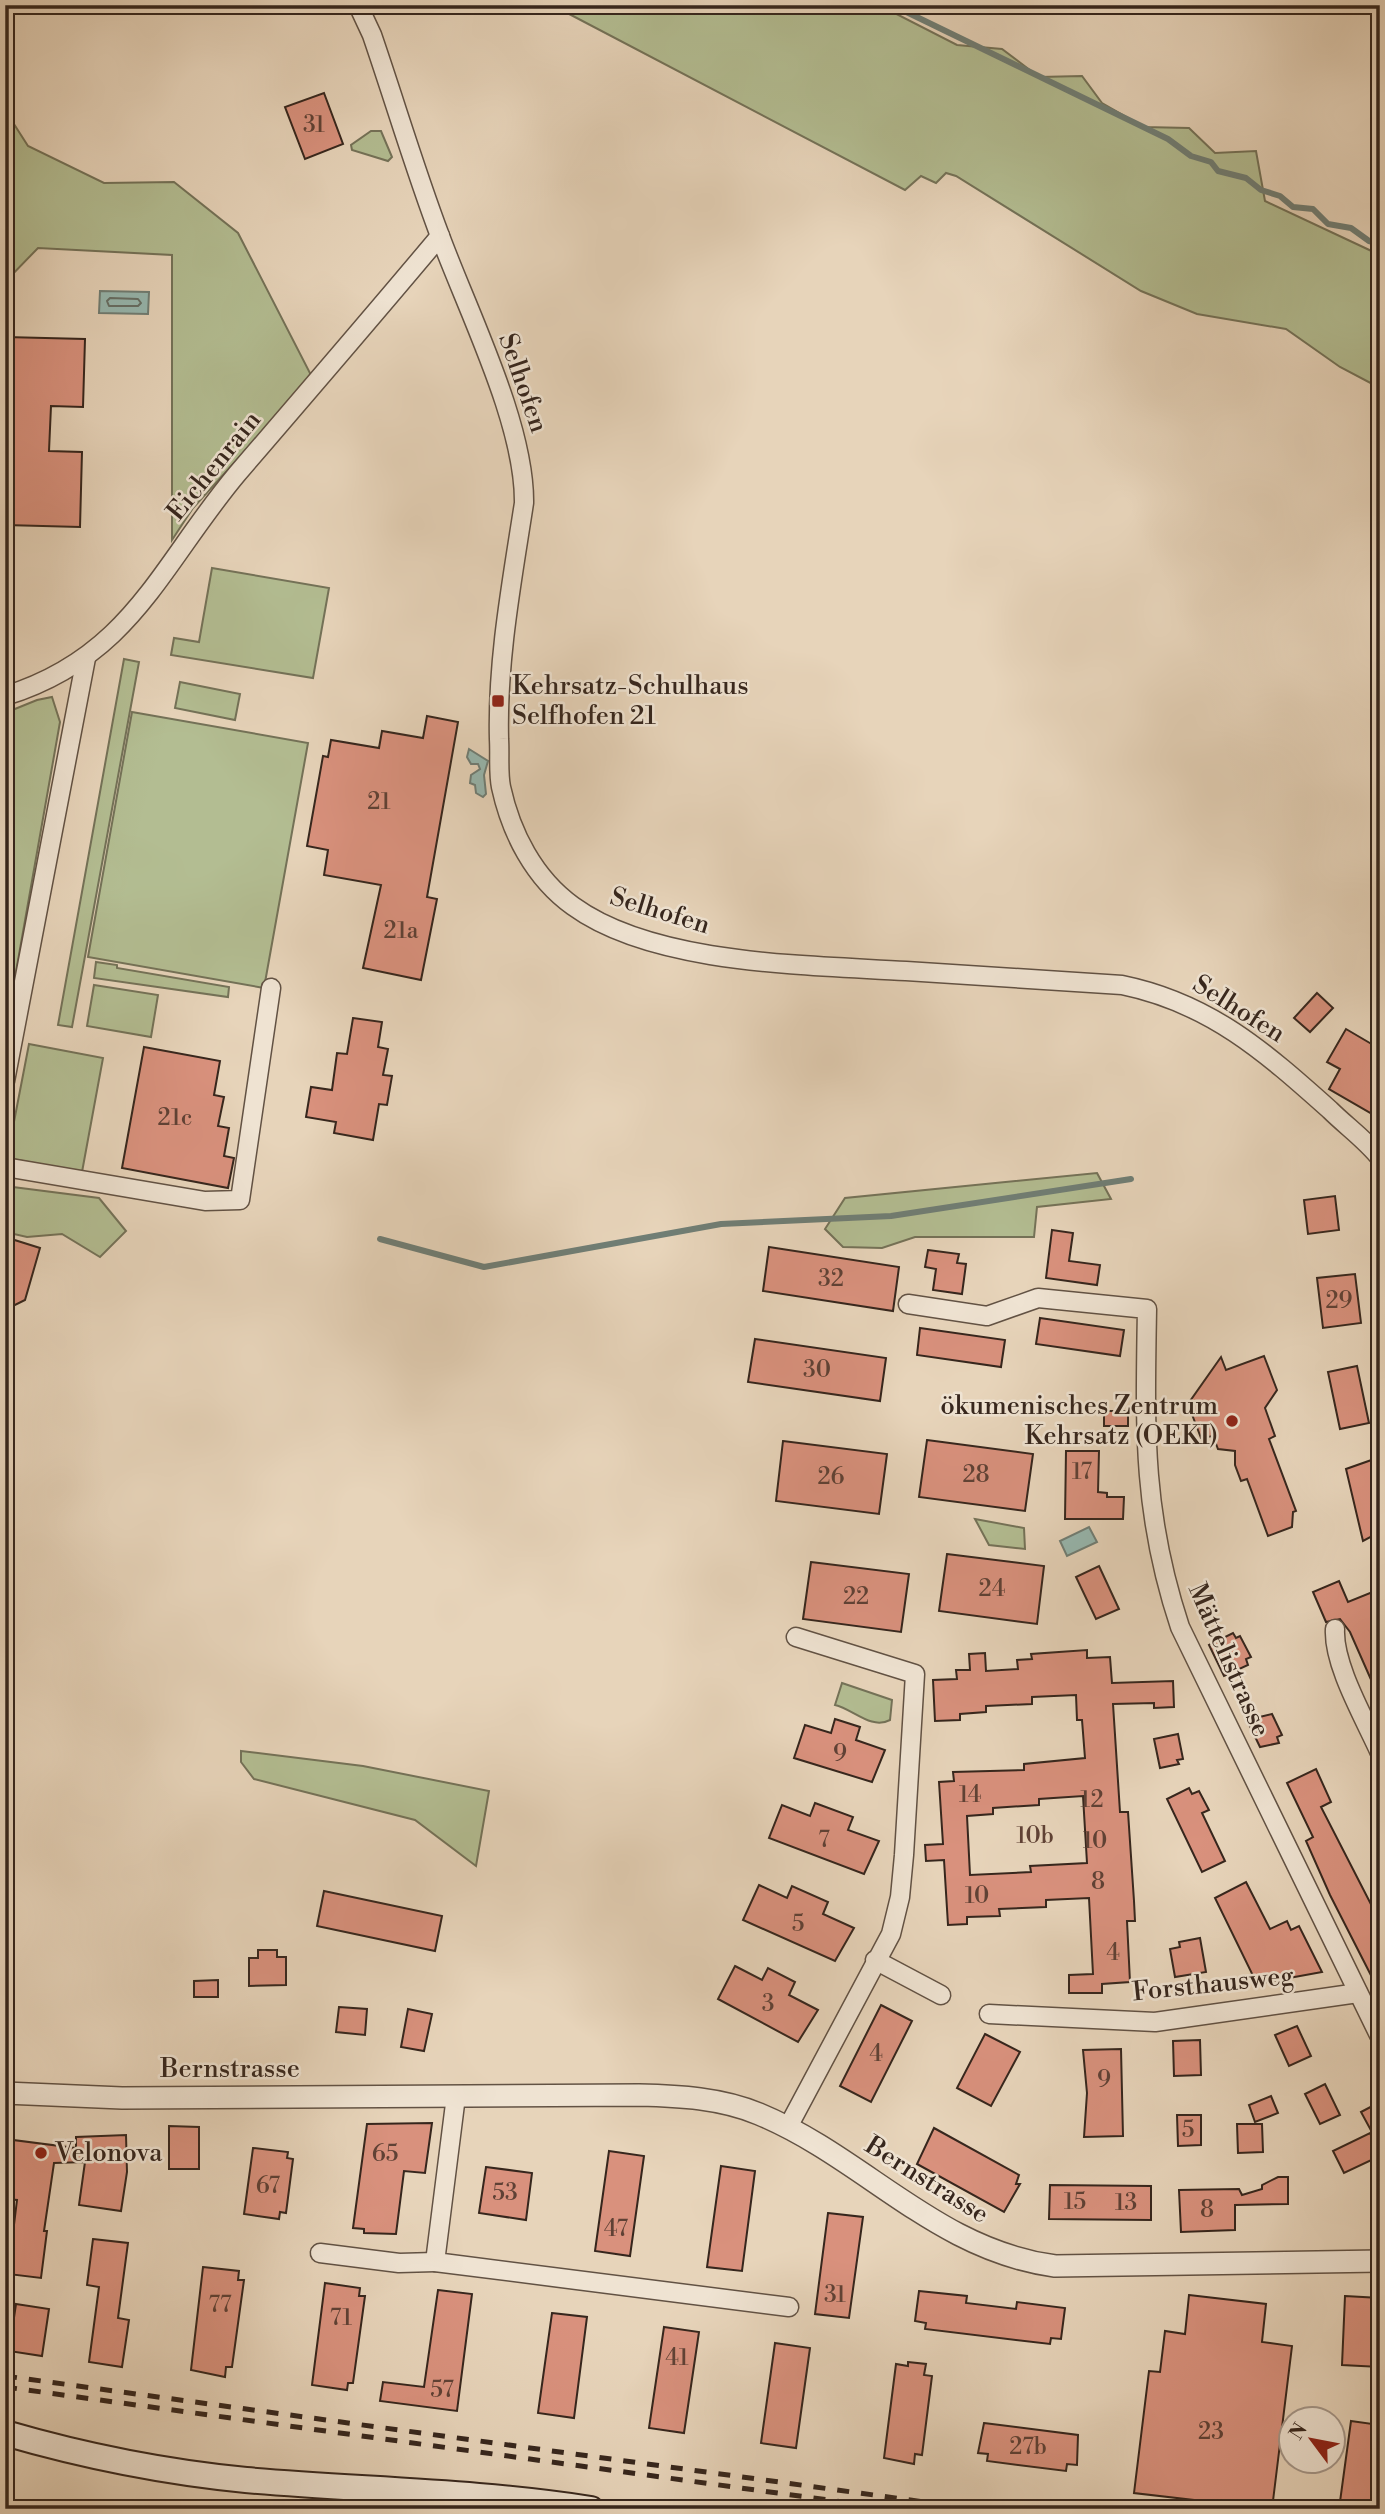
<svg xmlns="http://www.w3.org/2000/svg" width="1385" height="2514" font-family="'Libre Bodoni',serif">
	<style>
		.green { fill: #b3bd92; stroke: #747258; stroke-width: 2 }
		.water { fill: #97b8b0; stroke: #707e75; stroke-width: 2 }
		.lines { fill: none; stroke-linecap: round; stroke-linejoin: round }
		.shore { stroke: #666f66; stroke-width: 2 }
		.stream { stroke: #707e75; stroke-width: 6 }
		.building { fill: #d9917d; stroke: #36261d; stroke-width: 2; fill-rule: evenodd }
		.minor-casing { stroke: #625244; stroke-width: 21 }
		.tertiary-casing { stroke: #625244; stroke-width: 24 }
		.secondary-casing { stroke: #36261d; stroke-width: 28 }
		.minor { stroke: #efe3d2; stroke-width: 18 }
		.tertiary { stroke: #efe3d2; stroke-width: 21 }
		.secondary { stroke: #efe3d2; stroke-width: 24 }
		.rail { stroke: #36261d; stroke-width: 5; stroke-dasharray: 12 12; stroke-linecap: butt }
		.poi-dot { fill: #8f2418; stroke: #efe3d2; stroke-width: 2.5 }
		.labels { text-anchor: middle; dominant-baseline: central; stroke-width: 5; stroke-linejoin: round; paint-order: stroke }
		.number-label { font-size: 23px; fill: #5f4135 }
		.street-label { font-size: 26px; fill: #36261d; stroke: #efe3d2 }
		.poi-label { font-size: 26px; fill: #36261d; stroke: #efe3d2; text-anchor: start }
	</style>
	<rect width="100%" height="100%" fill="#e7d4ba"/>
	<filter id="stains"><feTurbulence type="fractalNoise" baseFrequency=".00286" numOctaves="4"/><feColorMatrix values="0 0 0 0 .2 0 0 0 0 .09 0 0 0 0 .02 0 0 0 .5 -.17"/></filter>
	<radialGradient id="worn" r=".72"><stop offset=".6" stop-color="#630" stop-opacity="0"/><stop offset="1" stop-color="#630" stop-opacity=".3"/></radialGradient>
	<g class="green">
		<path d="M552,5h327l78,40 45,4 37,28 43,-1 20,27 42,24 45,1 26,25 41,-2 9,50 115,54v133l-40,-21 -54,-38 -89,-15 -56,-23 -185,-115 -10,-3 -10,10 -15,-7 -16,14z"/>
		<path d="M5,110l23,36 76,37 70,-1 64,51 74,144 -119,131 -21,32v-285l-134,-7 -33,34z"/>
		<path d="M371,131h10l11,26 -4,4 -36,-11 -1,-5z"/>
		<path d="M212,568l117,20 -16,90 -142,-23 3,-17 25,4z"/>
		<path d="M124,659l15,3 -67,365 -14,-2z"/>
		<path d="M180,682l60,12 -5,26 -60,-12z"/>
		<path d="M52,697l8,25 -55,312v-321l32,-13z"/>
		<path d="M132,712l176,31 -44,245 -176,-31z"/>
		<path d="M96,962l21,3v3l112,19 -1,10 -134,-19z"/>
		<path d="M94,985l64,10 -7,42 -64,-11z"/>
		<path d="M29,1044l74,14 -21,114 -75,-14z"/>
		<path d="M1097,1173l14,26 -74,8 -3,30h-119l-33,11 -39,-1 -18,-18 20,-31z"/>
		<path d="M5,1186l94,12 27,33 -26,26 -38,-23 -35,3 -22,-5z"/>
		<path d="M975,1519l49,9 1,21 -36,-4z"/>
		<path d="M842,1683l50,17 -2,20c-19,10 -37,-11 -55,-15z"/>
		<path d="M241,1751l122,15 126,25 -13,75 -61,-46 -161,-41 -13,-17z"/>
	</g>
	<g class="water">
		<path d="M100,291l49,1 -1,22 -49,-1z"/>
		<path d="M469,749l19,12 -4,14 2,19 -3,3 -7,-4 -1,-8 -5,-2 1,-8 9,-6 -2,-5h-7l-4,-7z"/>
		<path d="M1089,1527l8,15 -30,14 -7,-15z"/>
	</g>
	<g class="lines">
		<path class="shore" d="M110,298l28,1 3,4 -3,3h-29l-2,-5z"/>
		<g class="stream">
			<path d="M892,5l276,134 23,17 20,6 7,9 28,7 15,12 19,6 13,11 20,2 15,15 23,4 18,13 11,3"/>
			<path d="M380,1239l104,28 237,-43 170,-8 240,-37"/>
		</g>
	</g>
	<g class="building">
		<path d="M324,93l19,51 -38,15 -20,-52z"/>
		<path d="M5,337l80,2 -2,68 -32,-1 -2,45 33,1 -2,75 -75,-2z"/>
		<path d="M427,716l31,6 -31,175 10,2 -16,81 -58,-12 18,-83 -57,-10 4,-25 -21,-4 16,-90 5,1 3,-17 48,8 3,-17 41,7z"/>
		<path d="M1317,993l16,15 -23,24 -16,-14z"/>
		<path d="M353,1018l29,4 -4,25 10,2 -5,26 9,1 -5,29 -8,-1 -6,36 -39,-7 2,-11 -30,-5 5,-30 21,3 5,-37 10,1z"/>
		<path d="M1346,1029l34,20v55l-6,11 -45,-26 11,-20 -13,-7z"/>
		<path d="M144,1047l76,14 -6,34 10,2 -6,29 11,2 -5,28 10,2 -6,30 -106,-20z"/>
		<path d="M1335,1196l4,34 -31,4 -4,-34z"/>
		<path d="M1052,1230l21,3 -4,28 31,4 -3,20 -51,-7z"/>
		<path d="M5,1237l35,11 -15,52 -20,10z"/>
		<path d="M769,1247l130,20 -6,44 -130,-20z"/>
		<path d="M928,1250l31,4 -2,9 9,1 -4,30 -29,-4 3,-21 -11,-2z"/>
		<path d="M1355,1274l6,49 -38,5 -6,-50z"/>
		<path d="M1040,1318l84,12 -4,26 -84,-12z"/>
		<path d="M920,1328l85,12 -4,27 -84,-12z"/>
		<path d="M755,1339l131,19 -6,43 -132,-19z"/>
		<path d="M1264,1356l13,34 -12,18 10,28 -6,3 27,72 -3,1 -1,15 -24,9 -21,-57 -6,2 -6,-16v-14l-17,-2 -5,-13 -12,2 -13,-34 33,-47 5,13z"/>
		<path d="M1357,1366l12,57 -29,6 -12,-57z"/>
		<rect x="1104" y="1411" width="24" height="15"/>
		<path d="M927,1440l106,14 -8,57 -106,-14z"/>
		<path d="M783,1441l104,13 -8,60 -103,-13z"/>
		<path d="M1066,1451h33l-1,41 9,1v4h17l-1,22h-58z"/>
		<path d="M1380,1457v75l-17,9 -17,-72z"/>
		<path d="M947,1554l97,12 -7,58 -98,-13z"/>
		<path d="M811,1562l98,12 -8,58 -98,-13z"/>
		<path d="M1099,1566l20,43 -23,10 -20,-42z"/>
		<path d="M1339,1581l9,21 32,-13v111l-30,-68 -10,-13 -14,3 -13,-30z"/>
		<path d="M1233,1633l3,5 4,-2 11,21 -5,2 2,6 -24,11 -15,-31z"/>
		<path d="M1087,1650v8l23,-1 2,26 61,-2 1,26 -20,1v-5l-41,1 7,108h8l6,89 1,20h-8l3,61 -28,2v9h-33v-18l24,-1 -4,-76 -43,2v7l-47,2 1,7 -33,1v7l-19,1 -4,-65 -18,1 -1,-16 18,-1 -4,-62 15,-1 -1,-9 71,-2v-6l61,-6 -3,-38h-5l-1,-25 -44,2v7l-46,2v6l-26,2v6l-25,1 -2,-41 24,-1 -1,-9h14l-1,-16 16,-1 1,18 32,-2 -1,-9 15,-1 -1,-5zM1083,1796l4,67 -57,3 1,6 -61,3 -3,-59 26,-2v-6l46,-3v-6z"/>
		<path d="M1272,1714l10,21 -5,2 2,6 -19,4 -13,-27z"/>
		<path d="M835,1719l25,8 -4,13 29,10 -13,32 -78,-24 11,-33 26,8z"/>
		<path d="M1178,1734l5,25 -6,1 2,4 -19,4 -6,-29z"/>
		<path d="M1316,1769l15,33 -10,5 56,109 -5,2 8,17v58l-50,-98 -24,-54 7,-4 -26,-54z"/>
		<path d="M1189,1788l3,6 7,-3 10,19 -7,3 23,48 -23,11 -35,-73z"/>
		<path d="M815,1803l38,14 -5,13 31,11 -15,33 -95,-36 13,-33 28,11z"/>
		<path d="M1246,1882l24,47 17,-8 4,9 8,-4 23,46 -65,12 -42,-86z"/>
		<path d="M759,1885l28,13 5,-12 36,16 -5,12 31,14 -19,33 -92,-41z"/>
		<path d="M324,1891l118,25 -7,35 -118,-25z"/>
		<path d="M1200,1938l6,34 -31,5 -5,-28 10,-2 -1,-5z"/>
		<path d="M258,1950h19v7h9v28l-37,1v-28h9z"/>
		<path d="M735,1966l27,14 6,-12 27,14 -6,13 29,15 -20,32 -80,-43z"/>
		<path d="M218,1980v17h-24v-16z"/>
		<path d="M881,2005l31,16 -41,81 -31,-16z"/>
		<path d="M339,2007l28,2 -2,26 -29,-3z"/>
		<path d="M408,2009l24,5 -8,37 -23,-4z"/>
		<path d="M1297,2026l14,30 -22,10 -14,-31z"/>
		<path d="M985,2034l35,18 -29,54 -34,-18z"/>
		<path d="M1200,2040l1,35 -27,1 -1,-35z"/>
		<path d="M1121,2049l2,87 -39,1 3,-44 -4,-43z"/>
		<path d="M1325,2084l15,31 -20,9 -15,-30z"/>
		<path d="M1271,2096l7,17 -23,9 -6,-17z"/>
		<path d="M1380,2102v45l-19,-35z"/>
		<path d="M1177,2115h24v30l-23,1z"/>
		<path d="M432,2123l-7,50 -21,-2 -8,63 -32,-1v-4l-11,-1 14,-104z"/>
		<path d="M1237,2124h25l1,28 -25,1z"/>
		<path d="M169,2126l30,1v42h-30z"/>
		<path d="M934,2128l85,47 -3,9h4l-16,28 -87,-48z"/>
		<path d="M1370,2133l10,23 -36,17 -11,-22z"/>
		<path d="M126,2135l1,37 -6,39 -42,-6 6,-43 -31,1 -10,68h3l-6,47 -33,-4 9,-74 -12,-1v-60l71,9v-11z"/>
		<path d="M253,2148l35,4 -1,6 6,1 -7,54 -6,-1 -1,7 -35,-5z"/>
		<path d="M609,2151l35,5 -14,100 -35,-5z"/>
		<path d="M721,2166l34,5 -13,100 -35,-4z"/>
		<path d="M486,2167l46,6 -6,47 -47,-7z"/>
		<path d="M1278,2177h10v27l-53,1v25l-54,2 -2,-42 60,-1 3,6 20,-6v-4z"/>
		<path d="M1050,2185l101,1v34l-102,-1z"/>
		<path d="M828,2213l35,4 -14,101 -34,-4z"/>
		<path d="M93,2239l35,4 -10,75 11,2 -7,47 -33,-5 10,-75 -12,-2z"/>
		<path d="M203,2267l36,4 -1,9h6l-12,87h-6l-1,10 -34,-7z"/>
		<path d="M325,2283l35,5 -1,8h6l-12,87h-5l-1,7 -35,-5z"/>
		<path d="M438,2290l34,4 -15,117 -77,-10 3,-19 41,5z"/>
		<path d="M919,2291l48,5 -1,7 50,6 1,-7 48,6 -4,31 -10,-1 -1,6 -125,-15 1,-6 -11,-2z"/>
		<path d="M1189,2295l77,9 -4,38 30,4 -20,163 -138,-16 15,-122 11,1 5,-41 20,3z"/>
		<path d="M1345,2296l35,2v69l-38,-2z"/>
		<path d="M16,2304l33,5 -7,47 -33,-5z"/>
		<path d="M552,2313l35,4 -13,101 -36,-5z"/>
		<path d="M664,2327l35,5 -15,101 -35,-5z"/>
		<path d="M775,2343l35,5 -14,100 -35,-5z"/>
		<path d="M908,2362l18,2 -2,11 8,1 -10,79 -7,-1 -1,10 -30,-6 12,-94 12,2z"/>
		<path d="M1351,2421l29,4v84h-41z"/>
		<path d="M984,2423l94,12 -1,30 -10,-1 -1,7 -79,-10 1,-7 -10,-1z"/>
	</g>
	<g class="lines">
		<defs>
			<g id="minor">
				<path d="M358,5l14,30c23,67 43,135 68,201 28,76 85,188 84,267 -12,78 -27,157 -25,236 1,16 -1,33 2,48 10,46 33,91 72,119 81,59 235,59 333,65 72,4 144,9 216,14 88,18 143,67 208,125 16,16 36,30 50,48"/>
				<path d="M5,696c126,-39 155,-130 232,-222 68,-79 136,-158 203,-238"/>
				<path d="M5,1081l81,-423"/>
				<path d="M5,1167l200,34 35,-1 31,-212"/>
				<path d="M908,1304l79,12 51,-18 109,11c-2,118 -5,204 33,318l200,410"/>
				<path d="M1335,1629c-2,36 30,90 45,124"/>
				<path d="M875,1960l66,35"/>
				<path d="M989,2014l166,8 203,-29"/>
				<path d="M456,2096l-21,166 354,45"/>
				<path d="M788,2127l103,-193 9,-37 4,-42 11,-181 -119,-37"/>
				<path d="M320,2253l79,10 36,-1"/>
			</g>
			<path id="tertiary" d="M5,2093l117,5 517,-3c40,1 82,3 120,19 106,44 177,136 296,152l325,-5"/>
			<path id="secondary" d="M5,2433c79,23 159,39 241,47 115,10 231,11 345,29"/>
		</defs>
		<use href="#minor" class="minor-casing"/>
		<use href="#tertiary" class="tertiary-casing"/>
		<use href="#secondary" class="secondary-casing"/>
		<use href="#minor" class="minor"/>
		<use href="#tertiary" class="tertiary"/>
		<use href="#secondary" class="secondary"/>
		<g class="rail">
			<path d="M5,2376l971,133"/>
			<path d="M5,2387l889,122"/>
		</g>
	</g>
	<g class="poi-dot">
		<rect x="491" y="694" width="14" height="14" rx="3.5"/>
		<circle cx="1232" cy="1421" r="7"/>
		<circle cx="41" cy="2153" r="7"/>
	</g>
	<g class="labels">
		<g class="number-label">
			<text x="314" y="125">31</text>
			<text x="379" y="802">21</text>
			<text x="401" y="931">21a</text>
			<text x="175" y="1118">21c</text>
			<text x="831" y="1279">32</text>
			<text x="1339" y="1301">29</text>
			<text x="817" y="1370">30</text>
			<text x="1082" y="1472">17</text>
			<text x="976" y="1475">28</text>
			<text x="831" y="1477">26</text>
			<text x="992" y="1589">24</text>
			<text x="856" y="1597">22</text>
			<text x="840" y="1754">9</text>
			<text x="970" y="1795">14</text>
			<text x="1092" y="1800">12</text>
			<text x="1035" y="1836">10b</text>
			<text x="824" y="1840">7</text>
			<text x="1095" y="1841">10</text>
			<text x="1098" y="1882">8</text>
			<text x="977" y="1896">10</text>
			<text x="798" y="1924">5</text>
			<text x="1113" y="1953">4</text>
			<text x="768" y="2004">3</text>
			<text x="876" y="2054">4</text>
			<text x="1104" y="2080">9</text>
			<text x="1188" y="2130">5</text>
			<text x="385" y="2154">65</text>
			<text x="268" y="2186">67</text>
			<text x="505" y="2193">53</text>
			<text x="1075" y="2202">15</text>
			<text x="1126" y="2203">13</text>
			<text x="1207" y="2210">8</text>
			<text x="616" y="2229">47</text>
			<text x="835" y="2295">31</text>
			<text x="220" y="2305">77</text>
			<text x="341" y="2318">71</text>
			<text x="677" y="2358">41</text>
			<text x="442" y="2390">57</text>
			<text x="1211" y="2432">23</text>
			<text x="1028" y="2447">27b</text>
		</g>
		<g class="street-label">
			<text transform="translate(523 383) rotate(71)">Selhofen</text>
			<text transform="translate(214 466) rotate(-51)">Eichenrain</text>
			<text transform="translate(660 911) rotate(17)">Selhofen</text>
			<text transform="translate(1239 1009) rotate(32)">Selhofen</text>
			<text transform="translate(1229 1660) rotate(66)">Mättelistrasse</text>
			<text transform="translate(1213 1984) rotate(-6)">Forsthausweg</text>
			<text x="230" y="2069">Bernstrasse</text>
			<text transform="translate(927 2180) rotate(32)">Bernstrasse</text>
		</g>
		<g class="poi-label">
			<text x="512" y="686">Kehrsatz-Schulhaus<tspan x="512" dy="30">Selfhofen 21</tspan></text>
			<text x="1218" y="1406" text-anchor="end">ökumenisches Zentrum<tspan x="1218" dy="30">Kehrsatz (OEKI)</tspan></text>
			<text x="55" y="2153">Velonova</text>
		</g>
	</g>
	<rect width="1385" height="2514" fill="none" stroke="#e7d4ba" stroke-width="28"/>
	<rect x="7" y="7" width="1371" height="2500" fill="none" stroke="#36261d" stroke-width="3.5"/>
	<rect x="14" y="14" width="1357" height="2486" fill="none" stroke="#36261d" stroke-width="2"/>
	<g transform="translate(1312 2440) rotate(302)"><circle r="33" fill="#efe3d2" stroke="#a5978a" stroke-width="2"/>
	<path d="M0-5L12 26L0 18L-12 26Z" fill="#8f2418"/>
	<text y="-10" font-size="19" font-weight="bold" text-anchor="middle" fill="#36261d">N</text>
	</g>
	<rect width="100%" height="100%" filter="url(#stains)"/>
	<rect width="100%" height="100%" fill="url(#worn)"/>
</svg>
